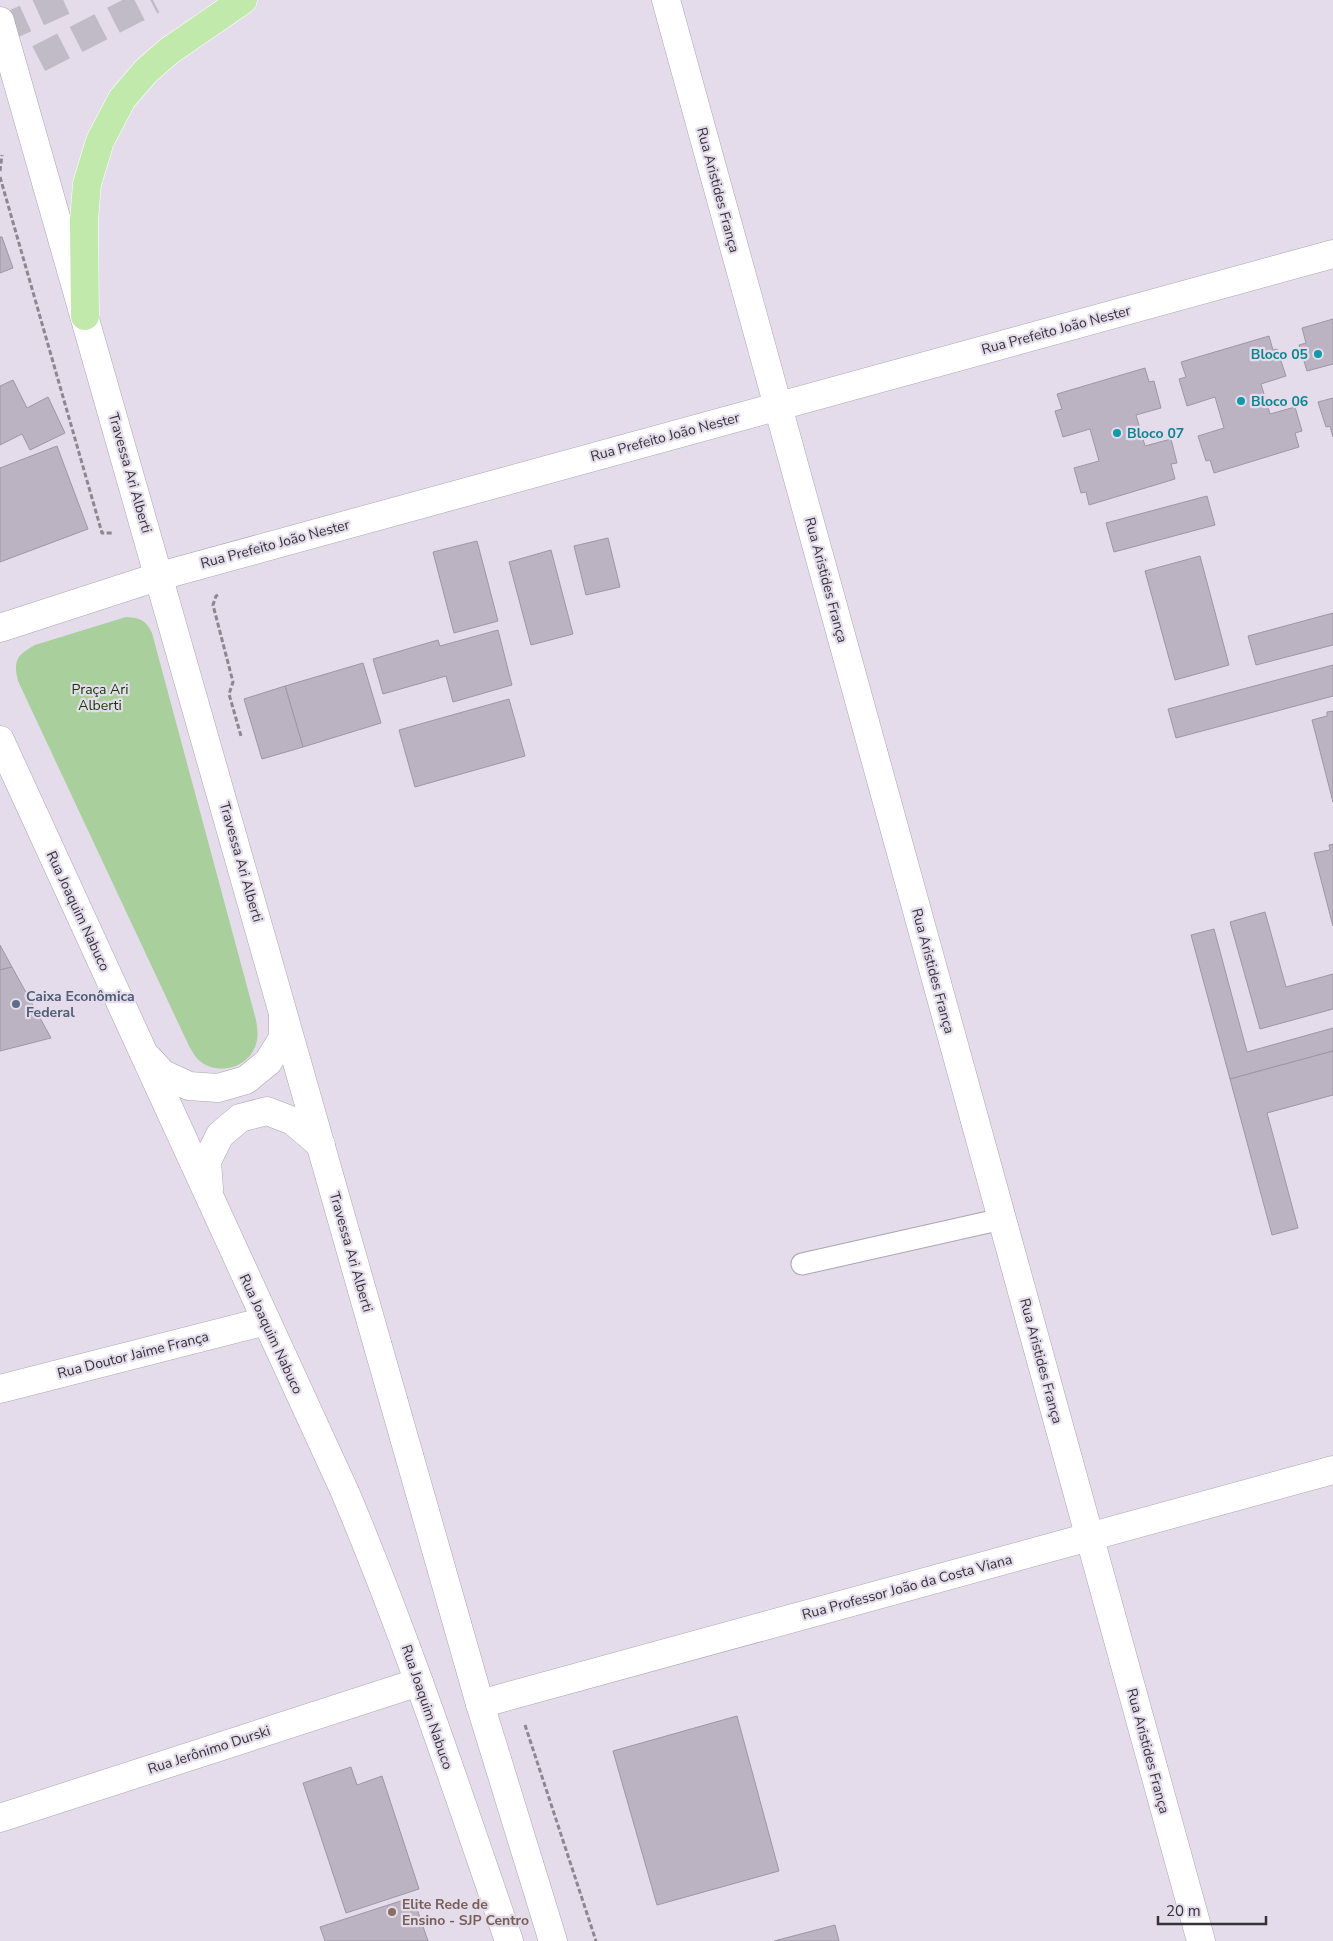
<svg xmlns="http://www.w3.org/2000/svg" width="1333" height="1941" font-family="'Nunito Sans',sans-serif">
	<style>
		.green { fill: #a8cf9c }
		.building { fill: #bbb3c2; stroke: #9e96a4 }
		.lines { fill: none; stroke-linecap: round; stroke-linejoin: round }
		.primary-tunnel { stroke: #c1bac7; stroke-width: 28; stroke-dasharray: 28 14; stroke-linecap: butt }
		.service-casing { stroke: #aca4b2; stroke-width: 23 }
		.minor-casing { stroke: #aca4b2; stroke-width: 29 }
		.tertiary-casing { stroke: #aca4b2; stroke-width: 29 }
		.secondary-casing { stroke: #aca4b2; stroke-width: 29 }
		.primary-casing { stroke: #fff; stroke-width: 29 }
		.path { stroke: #8d8792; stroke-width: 3; stroke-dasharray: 5 2.5; stroke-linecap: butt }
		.service { stroke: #fff; stroke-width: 21 }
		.minor { stroke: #fff; stroke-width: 28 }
		.tertiary { stroke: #fff; stroke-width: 28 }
		.secondary { stroke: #fff; stroke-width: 28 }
		.primary { stroke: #c1e9ab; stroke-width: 28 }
		.culture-dot { fill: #0f9aa8; stroke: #e4dceb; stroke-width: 2 }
		.service-dot { fill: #5c6f8a; stroke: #e4dceb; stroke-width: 2 }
		.education-dot { fill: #8d6e63; stroke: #e4dceb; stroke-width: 2 }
		.labels { text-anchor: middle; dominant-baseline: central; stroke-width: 4.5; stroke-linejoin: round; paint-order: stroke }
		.street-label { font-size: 14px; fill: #363238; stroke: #e4dceb }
		.culture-label { font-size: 14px; font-weight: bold; fill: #0d838f; stroke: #e4dceb; text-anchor: start }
		.park-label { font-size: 14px; fill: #123902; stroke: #e4dceb }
		.service-label { font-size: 14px; font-weight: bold; fill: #4e5e75; stroke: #e4dceb; text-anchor: start }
		.education-label { font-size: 14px; font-weight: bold; fill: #785e54; stroke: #e4dceb; text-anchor: start }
	</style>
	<rect width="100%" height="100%" fill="#e4dceb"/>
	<path class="green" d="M126,617c14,1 20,3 26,16l104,387c2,11 3,21 -3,31 -8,16 -33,23 -49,13 -7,-4 -11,-11 -15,-18l-171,-365c-5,-21 -1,-26 17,-36z"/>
	<g class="building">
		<path d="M0,237h2l11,31 -13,5z"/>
		<path d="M1333,319v45l-26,7 -8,-26 7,-2 -4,-15z"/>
		<path d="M1269,336l4,14 4,-1 9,27 -25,8 9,30 25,-7 7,24 -7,2 4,14 -85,26 -4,-13 -4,1 -8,-25 26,-8 -9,-31 -28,9 -8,-27 7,-2 -5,-15z"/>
		<path d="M1145,368l4,14 5,-1 7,27 -25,7 9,31 26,-7 6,24 -6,1 4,15 -86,26 -3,-13 -5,1 -7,-25 25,-7 -9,-32 -27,8 -8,-26 7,-2 -5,-15z"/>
		<path d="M13,380l14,28 21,-11 17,36 -35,17 -8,-16 -22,11v-59z"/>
		<path d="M1333,398v39l-3,-11 -4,1 -8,-25z"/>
		<path d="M57,446l31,83 -88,33v-94z"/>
		<path d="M1207,496l8,29 -101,27 -8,-29z"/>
		<path d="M608,538l12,49 -34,8 -12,-49z"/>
		<path d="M477,541l21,80 -44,12 -21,-81z"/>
		<path d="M551,550l22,84 -42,11 -22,-83z"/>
		<path d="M1200,556l29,109 -54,15 -30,-109z"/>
		<path d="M1333,613v32l-77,20 -8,-29z"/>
		<path d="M498,630l14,55 -59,17 -7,-26 -63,18 -10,-35 65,-19 2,6z"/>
		<path d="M363,663l18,60 -78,24 -18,-61z"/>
		<path d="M1333,665v31l-157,42 -8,-29z"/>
		<path d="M285,686l18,61 -41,12 -18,-60z"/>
		<path d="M509,699l16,57 -110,31 -16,-57z"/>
		<path d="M1333,711v91l-21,-82 15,-4v-4z"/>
		<path d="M1333,844v82l-19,-73 16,-3 -1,-5z"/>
		<path d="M1265,912l21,75 47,-13v35l-73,20 -30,-107z"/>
		<path d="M1214,929l33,123 86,-24v23l-103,28 -39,-144z"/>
		<path d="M0,945l12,22 -12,3z"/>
		<path d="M12,967l39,71 -51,13v-81z"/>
		<path d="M1333,1051v44l-66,18 31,115 -26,7 -42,-156z"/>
		<path d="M737,1716l42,155 -122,34 -44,-154z"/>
		<path d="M351,1767l6,18 25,-9 37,113 -73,24 -43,-130z"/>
		<path d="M413,1897l15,44h-103l-5,-14z"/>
		<path d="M835,1925l4,16h-65z"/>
	</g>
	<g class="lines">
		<g class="primary-tunnel">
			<path d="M0,30l66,-30"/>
			<path d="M0,75l38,-16 115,-59"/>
		</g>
		<defs>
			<path id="service" d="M802,1264l200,-45"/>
			<g id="minor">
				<path d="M666,0l535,1941"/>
				<path d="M0,628l160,-52 1173,-322"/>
				<path d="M0,1389l266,-68"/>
				<path d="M0,1818l419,-136"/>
			</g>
			<path id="tertiary" d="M480,1704l853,-234"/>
			<g id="secondary">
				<path d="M0,21l480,1683 73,237"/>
				<path d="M0,740l345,752c62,147 112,298 164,449"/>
				<path d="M148,1058l15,16 26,12 29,2 28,-8 22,-18 15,-24v-22"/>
				<path d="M209,1189l-2,-28 13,-26 20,-17 27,-7 26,10 28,24"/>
			</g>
			<path id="primary" d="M85,316l-1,-96 3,-36 13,-43 22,-42 24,-28 23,-20 74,-51"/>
		</defs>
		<use href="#service" class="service-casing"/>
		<use href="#minor" class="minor-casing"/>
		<use href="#tertiary" class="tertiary-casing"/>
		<use href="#secondary" class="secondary-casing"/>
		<use href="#primary" class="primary-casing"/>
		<g class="path">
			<path d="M0,171l2,-16"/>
			<path d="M0,177l102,356h11"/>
			<path d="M218,595l-2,1 -3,9 20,77 -4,12 12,42"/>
			<path d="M525,1725l71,216"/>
		</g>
		<use href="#service" class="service"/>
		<use href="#minor" class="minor"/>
		<use href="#tertiary" class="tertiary"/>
		<use href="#secondary" class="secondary"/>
		<use href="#primary" class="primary"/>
	</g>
	<g class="culture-dot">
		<circle cx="1318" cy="354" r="5"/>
		<circle cx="1241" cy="401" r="5"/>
		<circle cx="1117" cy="433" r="5"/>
	</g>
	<circle class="service-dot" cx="16" cy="1004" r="5"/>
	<circle class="education-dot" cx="392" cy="1912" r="5"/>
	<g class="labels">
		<g class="street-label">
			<text transform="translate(718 190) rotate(75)">Rua Aristides França</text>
			<text transform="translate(1056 330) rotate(-15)">Rua Prefeito João Nester</text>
			<text transform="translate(665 437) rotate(-15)">Rua Prefeito João Nester</text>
			<text transform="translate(130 473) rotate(74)">Travessa Ari Alberti</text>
			<text transform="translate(275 544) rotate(-15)">Rua Prefeito João Nester</text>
			<text transform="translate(826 580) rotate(75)">Rua Aristides França</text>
			<text transform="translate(241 862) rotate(74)">Travessa Ari Alberti</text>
			<text transform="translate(78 911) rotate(65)">Rua Joaquim Nabuco</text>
			<text transform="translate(933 971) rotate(75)">Rua Aristides França</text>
			<text transform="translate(351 1252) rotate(74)">Travessa Ari Alberti</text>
			<text transform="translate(271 1334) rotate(65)">Rua Joaquim Nabuco</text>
			<text transform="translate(133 1355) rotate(-14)">Rua Doutor Jaime França</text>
			<text transform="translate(1041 1361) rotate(75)">Rua Aristides França</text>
			<text transform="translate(907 1587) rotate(-15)">Rua Professor João da Costa Viana</text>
			<text transform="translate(427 1707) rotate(71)">Rua Joaquim Nabuco</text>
			<text transform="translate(209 1750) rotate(-18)">Rua Jerônimo Durski</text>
			<text transform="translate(1148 1751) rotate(75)">Rua Aristides França</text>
		</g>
		<g class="culture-label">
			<text x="1308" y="354" text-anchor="end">Bloco 05</text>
			<text x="1251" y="401">Bloco 06</text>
			<text x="1127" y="433">Bloco 07</text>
		</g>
		<g class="park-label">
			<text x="100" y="689">Praça Ari<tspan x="100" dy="16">Alberti</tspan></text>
		</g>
		<g class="service-label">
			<text x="26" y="996">Caixa Econômica<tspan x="26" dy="16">Federal</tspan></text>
		</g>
		<g class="education-label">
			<text x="402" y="1904">Elite Rede de<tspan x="402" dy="16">Ensino - SJP Centro</tspan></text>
		</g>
	</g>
	<path d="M1158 1916v8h108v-8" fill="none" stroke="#363238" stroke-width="2.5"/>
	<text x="1166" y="1916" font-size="15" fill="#363238" stroke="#e4dceb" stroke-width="4" paint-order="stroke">20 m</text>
</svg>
